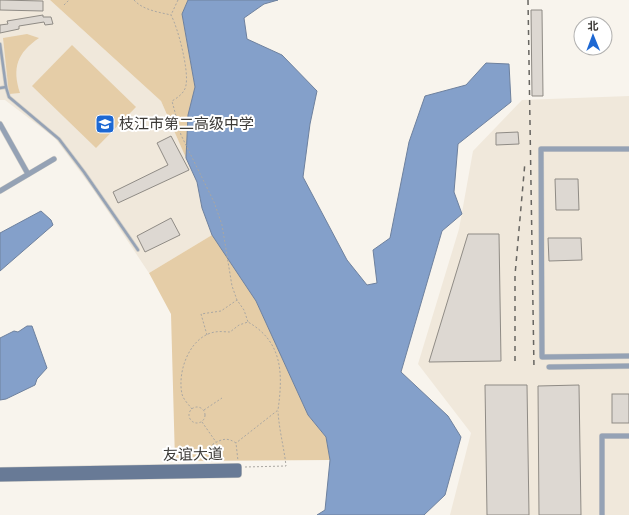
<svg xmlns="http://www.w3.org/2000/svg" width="629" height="515" font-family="'Sofia Sans Condensed','Noto Sans SC',sans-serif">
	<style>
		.built { fill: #f0e8db }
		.green { fill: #e5cda7 }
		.water { fill: #84a0ca; stroke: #6e819e }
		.building { fill: #ddd8d2; stroke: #8f8b85 }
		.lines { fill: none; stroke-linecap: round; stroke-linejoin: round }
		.service-casing { stroke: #d2cfc8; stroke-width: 4 }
		.minor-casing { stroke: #d2cfc8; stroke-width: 6 }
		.secondary-casing { stroke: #d2cfc8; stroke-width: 8 }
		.path { stroke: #aaa7a2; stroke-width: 1; stroke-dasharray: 2 2; stroke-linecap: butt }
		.service { stroke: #95a2b5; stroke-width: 2.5 }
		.minor { stroke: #95a2b5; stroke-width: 5 }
		.secondary { stroke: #687a96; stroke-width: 7 }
		.rail { stroke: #676561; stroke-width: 1.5; stroke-dasharray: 5 5; stroke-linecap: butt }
		.labels { text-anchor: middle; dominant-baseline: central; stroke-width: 4; stroke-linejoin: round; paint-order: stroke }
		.poi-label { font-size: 15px; fill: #3b3936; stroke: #fff; text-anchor: start }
		.street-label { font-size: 15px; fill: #3b3936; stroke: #fff }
	</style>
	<rect width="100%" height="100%" fill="#f8f4ed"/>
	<g class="built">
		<path d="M0,0h50l111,101 36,81 5,26 10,27 -63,38 -56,-84 -38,-51 -50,-38h-5z"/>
		<path d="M629,96v419h-179l21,-82 -53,-69 41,-135 14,-78 49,-51z"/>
	</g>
	<g class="green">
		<path d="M50,0h138l-6,14 13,73 -7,28 -2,43 -25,-57z"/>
		<path d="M27,34l12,4c-22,15 -27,30 -19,55l-11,1 -6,-56z"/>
		<path d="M72,45l64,62 -40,41 -64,-62z"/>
		<path d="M212,235l44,66 52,114 18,22 4,23 -155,1 -4,-147 -22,-41z"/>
	</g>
	<g class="water">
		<path d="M188,0h90l-14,4 -20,14 3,21 35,16 35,36 -7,33 -7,53 44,83 20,25 10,-2 -4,-33 17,-12 19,-96 16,-46 41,-11 20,-22 23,1 2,38 -53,42 -4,48 8,22 -20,17 -41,141 47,44 13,21 -16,58 -21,20h-107l8,-5 5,-50 -4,-23 -18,-22 -52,-114 -44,-66 -10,-27 -5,-26 -11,-24 2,-43 7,-28 -13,-73z"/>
		<path d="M41,211l10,9 2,5 -53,46v-38z"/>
		<path d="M27,326h5l15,42 -10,11 -2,6 -29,14 -6,1v-62l14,-7 4,1z"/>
	</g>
	<g class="building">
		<path d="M0,0l43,1v10l-43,-1z"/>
		<path d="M531,10h11l1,86h-11z"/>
		<path d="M43,15v2h8l2,7 -8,1 -1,-3 -25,4v3l-19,4v-8l8,-1 -1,-3z"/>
		<path d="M518,132l1,12 -23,1v-12z"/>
		<path d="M171,136l18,34 -71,33 -5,-11 55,-27 -11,-22z"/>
		<path d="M555,179h23l1,31h-23z"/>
		<path d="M171,218l9,17 -35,17 -8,-16z"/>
		<path d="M468,234h31l2,127 -72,1z"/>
		<path d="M548,238h33l1,22 -33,1z"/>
		<path d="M485,385h42l2,130h-42z"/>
		<path d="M579,385l2,130h-42l-1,-129z"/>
		<rect x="612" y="394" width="17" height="29"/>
	</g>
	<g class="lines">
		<defs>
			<g id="service">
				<path d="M0,44l6,43 -6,1"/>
				<path d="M6,87l3,10 50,42 25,33 54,78"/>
			</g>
			<g id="minor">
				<path d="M0,124l28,50"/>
				<path d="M629,149h-88l1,208 87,-1"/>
				<path d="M0,191l54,-32"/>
				<path d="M549,367l80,-1"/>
				<path d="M602,515v-79h27"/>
			</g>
			<path id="secondary" d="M0,471l238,-4v7l-238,4"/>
		</defs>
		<use href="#service" class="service-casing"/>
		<use href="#minor" class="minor-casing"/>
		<use href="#secondary" class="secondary-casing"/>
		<g class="path">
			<path d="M134,0c9,10 24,12 37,15"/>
			<path d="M178,0l-7,15c7,13 18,55 15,70 -1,8 -9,13 -14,16l9,34 33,67 8,23 10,61 5,14"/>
			<path d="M64,5l5,-5"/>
			<path d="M207,335l-6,-21 20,-3 16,-11 7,10 4,12"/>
			<circle cx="197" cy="415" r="8"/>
			<path d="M192,409c-3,-4 -9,-10 -10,-15 -5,-23 8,-58 33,-62 5,-1 11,0 15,0l9,-7 9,-3c35,20 35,52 30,88l-42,33"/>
			<path d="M204,410l18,-12"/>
			<path d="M202,422l14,20"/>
			<path d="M211,461l2,-17c9,-5 14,-7 23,-1l2,18"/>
			<path d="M245,467l41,-1c-2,-19 -7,-36 -8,-55"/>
		</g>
		<use href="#service" class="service"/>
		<use href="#minor" class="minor"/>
		<use href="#secondary" class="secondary"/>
		<g class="rail">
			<path d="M528,0l6,369"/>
			<path d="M515,361v-86l10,-113"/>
		</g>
	</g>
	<defs>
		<symbol id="school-square" viewBox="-11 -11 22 22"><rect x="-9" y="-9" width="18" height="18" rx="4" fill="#1d68d3" stroke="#fff"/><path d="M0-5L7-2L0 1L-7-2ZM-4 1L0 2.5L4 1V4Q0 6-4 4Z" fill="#fff"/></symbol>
	</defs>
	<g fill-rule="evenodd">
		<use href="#school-square" x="94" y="113" width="22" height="22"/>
	</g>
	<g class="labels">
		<g class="poi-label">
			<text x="119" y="124">枝江市第二高级中学</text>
		</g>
		<g class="street-label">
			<text transform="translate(193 455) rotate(-1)">友谊大道</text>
		</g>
	</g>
	<g transform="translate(593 36) rotate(359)"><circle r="19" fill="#ffffff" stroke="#b1b0af"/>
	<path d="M0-3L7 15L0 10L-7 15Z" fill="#1d68d3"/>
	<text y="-6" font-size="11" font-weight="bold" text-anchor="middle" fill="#3b3936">北</text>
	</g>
</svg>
